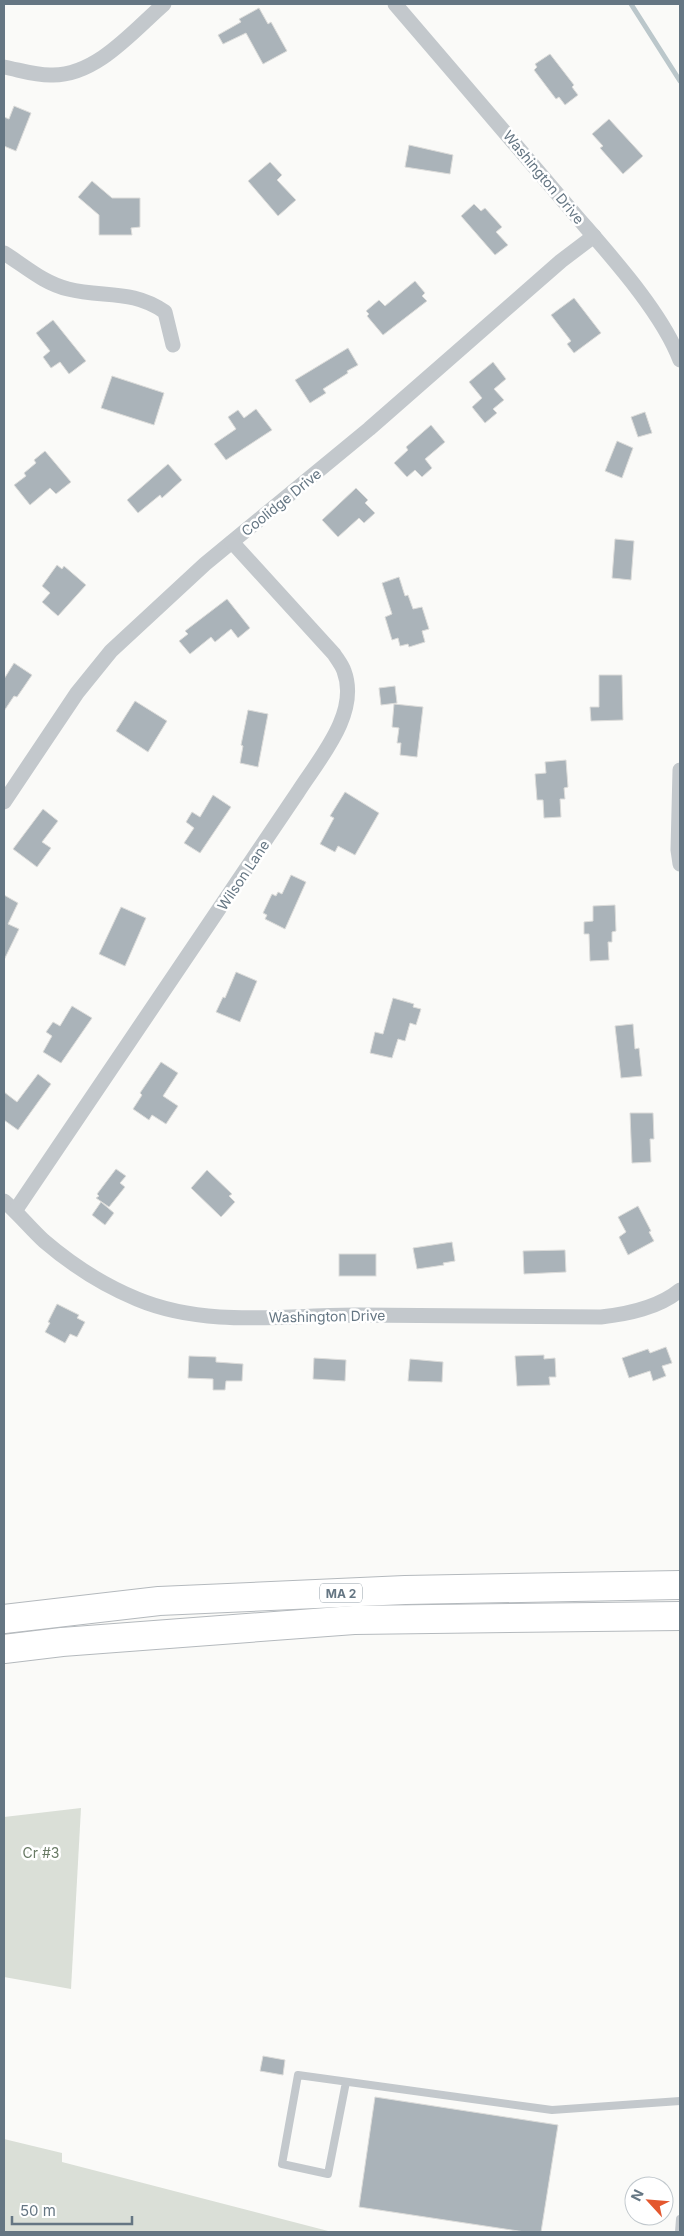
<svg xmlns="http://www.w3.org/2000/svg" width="684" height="2236" font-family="Inter,sans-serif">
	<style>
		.green { fill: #dadfd7 }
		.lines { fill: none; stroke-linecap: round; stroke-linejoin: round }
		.stream { stroke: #bbc7cb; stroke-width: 5 }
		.building { fill: #aab3b9; stroke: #dcdcda }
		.highway-casing { stroke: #b4b9bd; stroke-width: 30 }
		.lane { stroke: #c3c8cc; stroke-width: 8 }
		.street { stroke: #c3c8cc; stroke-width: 15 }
		.highway { stroke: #fff; stroke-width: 28 }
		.labels { text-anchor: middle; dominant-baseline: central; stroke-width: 5; stroke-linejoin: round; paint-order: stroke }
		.shield { fill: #fff; stroke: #939fa8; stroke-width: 1 }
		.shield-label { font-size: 12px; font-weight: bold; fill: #657683 }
		.street-label { font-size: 14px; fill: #657683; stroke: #fff }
		.park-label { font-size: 14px; fill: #687a64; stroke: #fff }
	</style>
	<rect width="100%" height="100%" fill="#fafaf8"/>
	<g class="green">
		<path d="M81,1808l-10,181 -67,-12v-160z"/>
		<path d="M4,2139l58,14v9l270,70h-328z"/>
	</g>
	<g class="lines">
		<path class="stream" d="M631,4l49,77"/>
	</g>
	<g class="building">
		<path d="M259,8l9,16 3,-2 16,29 -24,13 -17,-31 -23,11 -5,-9 23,-13 -2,-3z"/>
		<path d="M550,54l24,31 -2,2 6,8 -13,10 -6,-8 -3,2 -22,-29 3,-3 -2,-3z"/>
		<path d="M14,106l17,7 -15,38 -12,-5v-29l5,2z"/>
		<path d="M609,119l34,37 -20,18 -23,-26 3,-2 -11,-12z"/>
		<path d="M409,145l44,10 -3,19 -45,-7z"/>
		<path d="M270,162l12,13 -5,5 19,20 -18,16 -30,-35z"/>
		<path d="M92,181l20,17h28v29l-9,1 1,7h-33v-20l-21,-18z"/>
		<path d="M474,204l7,7 4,-3 17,19 -6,5 12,13 -13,10 -34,-39z"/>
		<path d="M415,281l10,12 -3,3 5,5 -44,34 -16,-19 2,-2 -3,-3 13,-11 6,6z"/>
		<path d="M574,298l27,35 -27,20 -7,-9 4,-3 -20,-26z"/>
		<path d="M53,320l33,41 -17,13 -9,-12 -9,6 -8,-11 7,-6 -14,-18z"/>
		<path d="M348,348l10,17 -11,6 1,2 -25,16 3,4 -16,10 -15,-23z"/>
		<path d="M493,362l13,17 -12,10 10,11 -11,9 4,4 -12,10 -13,-16 10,-9 -13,-16z"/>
		<path d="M112,376l52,17 -10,32 -53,-17z"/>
		<path d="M256,409l16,21 -46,30 -12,-16 22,-15 -8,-12 10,-7 6,8z"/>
		<path d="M645,412l7,21 -14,4 -7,-20z"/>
		<path d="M431,425l14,17 -20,17 7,9 -10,9 -7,-7 -8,7 -13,-14 14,-13 -2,-3z"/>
		<path d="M617,441l16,7 -11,30 -17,-7z"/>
		<path d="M45,451l26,31 -15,12 -6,-6 -20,17 -16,-20 12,-9 -2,-3 12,-10 -2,-3z"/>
		<path d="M168,464l14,16 -20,18 -2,-3 -22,18 -11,-13z"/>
		<path d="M356,488l12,12 -3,3 10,10 -11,10 -5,-5 -21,19 -16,-17z"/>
		<path d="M615,539l19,2 -3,39 -19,-2z"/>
		<path d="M57,565l5,4 2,-3 22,19 -28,31 -16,-14 8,-9 -8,-7z"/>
		<path d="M399,577l6,19 3,-1 5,14 9,-2 7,22 -7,2 3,11 -16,5 -1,-3 -8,2 -2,-8 -6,2 -7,-23 7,-3 -10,-31z"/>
		<path d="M227,599l23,29 -12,10 -7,-9 -16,13 -4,-5 -21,17 -11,-13 9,-7 -3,-3z"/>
		<path d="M14,663l18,12 -15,22 -3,-1 -10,15v-32z"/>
		<path d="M599,675h23l1,45 -32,1 -1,-14h9z"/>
		<path d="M395,686l2,17 -16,2 -2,-17z"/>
		<path d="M135,701l32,20 -19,31 -32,-21z"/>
		<path d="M394,704l29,3 -6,50 -17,-2 1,-12h-4l2,-15 -7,-1z"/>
		<path d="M248,710l20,4 -10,53 -18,-4 3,-17 -2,-1z"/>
		<path d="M566,760l2,27 -4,1 1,11h-5l1,18 -17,1 -1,-18h-6l-2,-26 11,-1 -1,-11z"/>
		<path d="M345,792l34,21 -24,42 -17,-9 -3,6 -15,-8 14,-26 -4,-2z"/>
		<path d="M213,795l18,12 -31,46 -16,-10 10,-15 -8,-6 6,-10 8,5z"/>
		<path d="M43,809l15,12 -16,21 9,6 -14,19 -24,-18z"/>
		<path d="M291,875l15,7 -21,47 -20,-10 2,-4 -4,-2 9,-19 4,2 2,-4 4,2z"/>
		<path d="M4,895l14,8 -10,21 11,5 -15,31z"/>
		<path d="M615,905l1,26 -4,1v10h-4l1,18 -19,1 -1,-27h-5v-12l9,-1v-15z"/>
		<path d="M121,907l25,11 -21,48 -26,-12z"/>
		<path d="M236,972l21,9 -17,41 -24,-10 7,-15 2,1z"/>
		<path d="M393,998l21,6 -1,3 8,2 -5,16 -6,-2 -5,18 -7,-2 -6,19 -22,-5 5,-21 8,2z"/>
		<path d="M72,1006l20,12 -31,45 -18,-11 9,-16 -6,-4 7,-10 7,4z"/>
		<path d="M633,1024l2,25 4,-1 3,28 -21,2 -6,-52z"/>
		<path d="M161,1062l17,11 -15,23 15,10 -12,18 -14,-9 -3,5 -16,-11 9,-14 -2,-2z"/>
		<path d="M38,1074l13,10 -33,46 -14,-10v-28l13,10z"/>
		<path d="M630,1113h23l1,26h-4l1,23 -19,1z"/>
		<path d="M116,1169l10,7 -6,7 5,4 -16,20 -13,-9 3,-2 -2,-2z"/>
		<path d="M207,1170l25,24 -3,2 6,6 -14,15 -30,-29z"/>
		<path d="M101,1202l13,11 -9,12 -13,-10z"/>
		<path d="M638,1206l13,25 -2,1 5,9 -26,14 -9,-18 7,-5 -8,-15z"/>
		<path d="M452,1242l3,19 -12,2 1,2 -27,4 -4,-21z"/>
		<path d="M565,1250l1,22 -42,2 -1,-23z"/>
		<rect x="339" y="1254" width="37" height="22"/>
		<path d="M57,1304l22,11 -2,3 8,4 -8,15 -7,-3 -5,9 -20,-11 5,-9 -2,-1z"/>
		<path d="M666,1347l6,16 -10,3 4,10 -13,5 -3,-10 -21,7 -7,-20 26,-9 2,4z"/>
		<path d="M544,1355v4l11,-1 1,19h-7l1,8 -33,1 -2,-30z"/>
		<path d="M189,1356l27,1v5l27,2 -1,17h-16l-1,9h-12v-11l-25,-1z"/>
		<path d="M314,1358l32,2 -1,21 -32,-2z"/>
		<path d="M410,1359l33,3 -1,20 -34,-1z"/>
		<path d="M263,2056l22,4 -2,15 -23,-4z"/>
		<path d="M375,2097l183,28 -17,107h-16l-166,-25z"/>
	</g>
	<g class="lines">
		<defs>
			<g id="highway">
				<path d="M4,1619l155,-18 246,-11 275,-5"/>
				<path d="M4,1649l58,-7 292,-22 326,-4"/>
			</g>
		</defs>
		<use href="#highway" class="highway-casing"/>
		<g class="lane">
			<path d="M346,2082l-18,92 -46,-10 16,-89 254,35 128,-9"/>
			<path d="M679,2232l1,-13"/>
		</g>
		<g class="street">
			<path d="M395,4c59,69 118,137 177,207 35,41 89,99 108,149"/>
			<path d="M4,67c16,3 33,9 49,8 44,0 80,-44 111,-71"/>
			<path d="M4,253c21,13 39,30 64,36 35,9 64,0 97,23l8,33"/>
			<path d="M680,770l-2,80 2,14"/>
			<path d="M4,802l73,-109 34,-42 94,-87 164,-135 192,-168 33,-25"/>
			<path d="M4,1201c14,12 26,27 40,40 28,24 59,44 93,58 69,29 148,16 221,16 81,0 162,1 243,2 27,-3 57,-9 79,-27"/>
			<path d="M15,1211l283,-419c21,-33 62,-79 46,-121 -2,-6 -7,-12 -10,-17l-102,-112"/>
		</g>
		<use href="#highway" class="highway"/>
	</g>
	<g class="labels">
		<rect class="shield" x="320" y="1583.5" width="42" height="19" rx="4"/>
		<g class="shield-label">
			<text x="341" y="1593">MA 2</text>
		</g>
		<g class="street-label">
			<text transform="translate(544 177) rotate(50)">Washington Drive</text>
			<text transform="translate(281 502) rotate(-39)">Coolidge Drive</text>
			<text transform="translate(243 875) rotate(-56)">Wilson Lane</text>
			<text transform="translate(327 1316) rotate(-1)">Washington Drive</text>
		</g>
		<g class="park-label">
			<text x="41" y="1852">Cr #3</text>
		</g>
	</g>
	<rect width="684" height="2236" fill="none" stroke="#657683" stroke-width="10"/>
	<g transform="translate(649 2201) rotate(296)"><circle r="24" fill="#ffffff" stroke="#c1c8cd"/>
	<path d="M0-4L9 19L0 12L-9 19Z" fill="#e4572e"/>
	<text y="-8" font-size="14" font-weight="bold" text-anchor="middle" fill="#657683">N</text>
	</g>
	<path d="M12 2216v8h120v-8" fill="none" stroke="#657683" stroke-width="2.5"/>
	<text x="20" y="2216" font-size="15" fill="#657683" stroke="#ffffff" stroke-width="4" paint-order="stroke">50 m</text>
</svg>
